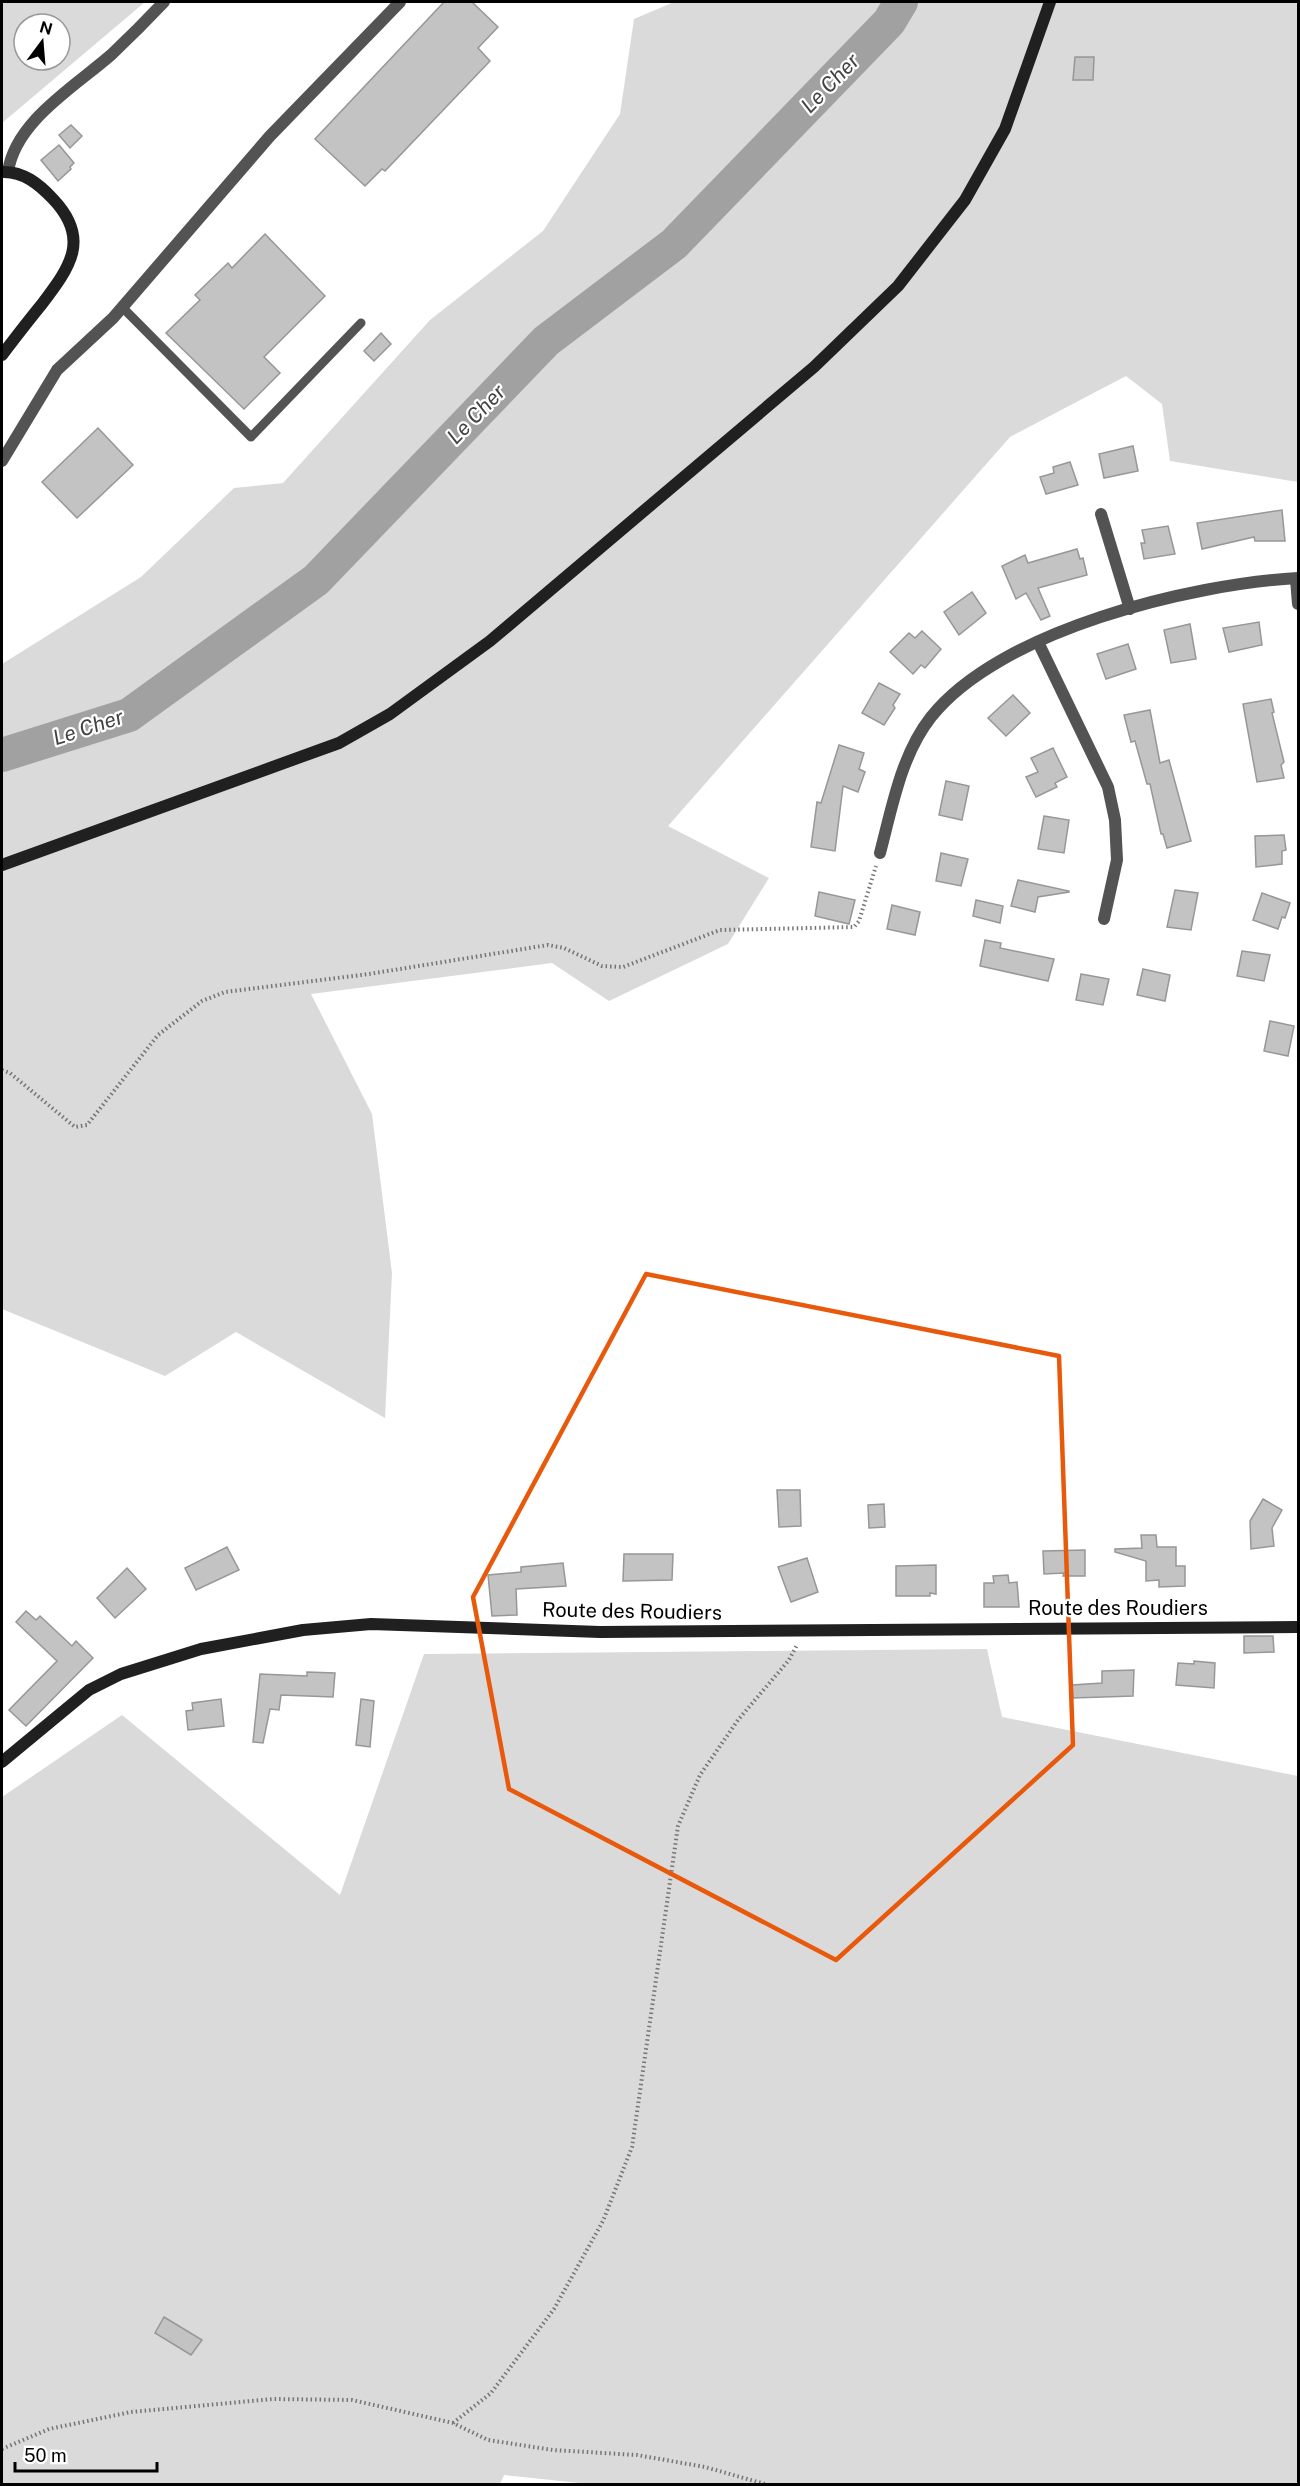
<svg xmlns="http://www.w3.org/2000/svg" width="1300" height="2486" font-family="'Public Sans',sans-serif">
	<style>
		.green { fill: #dadada; fill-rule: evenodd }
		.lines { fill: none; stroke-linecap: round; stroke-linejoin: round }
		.river { stroke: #a1a1a1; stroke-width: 34 }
		.building { fill: #c3c3c3; stroke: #979797; stroke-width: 1.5 }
		.path { stroke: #757575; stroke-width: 4; stroke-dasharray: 1.5 3; stroke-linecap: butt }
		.lane { stroke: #535353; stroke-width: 9 }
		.street { stroke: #535353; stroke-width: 12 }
		.secondary { stroke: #202020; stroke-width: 12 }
		.marked { fill: none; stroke: #e8590c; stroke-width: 4.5; stroke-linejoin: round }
		.labels { text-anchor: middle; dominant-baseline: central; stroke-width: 4.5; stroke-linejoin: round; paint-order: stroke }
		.street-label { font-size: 20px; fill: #000; stroke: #fff }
		.water-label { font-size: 21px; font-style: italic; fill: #424242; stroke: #fff }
	</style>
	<rect width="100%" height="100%" fill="#fff"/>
	<g class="green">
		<path d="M2,2h143l-143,121zM24,24h36v36h-36z"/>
		<path d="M674,2h624v480l-128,-21 -8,-57 -36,-28 -116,61 -342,389 101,52 -41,66 -119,57 -57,-38 -241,31 61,120 20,159 -7,145 -149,-86 -71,44 -163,-67v-645l139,-87 93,-89 49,-5 147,-163 113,-89 77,-117 14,-95z"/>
		<path d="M987,1649l15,68 296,59v708h-709l-85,-9 -4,9h-498v-687l120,-82 218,180 84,-241z"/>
	</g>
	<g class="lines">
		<path class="river" d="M2,755l127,-40 187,-135 230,-239 128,-97 215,-222 12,-20"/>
	</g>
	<g class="building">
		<path d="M444,2h28l26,25 -20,21 12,13 -105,110 -3,-2 -17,17 -50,-47z"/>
		<path d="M1075,57h19l-1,23h-20z"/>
		<path d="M71,125l11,11 -12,12 -11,-13z"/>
		<path d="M59,145l15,18 -4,4 1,2 -13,12 -17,-21z"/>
		<path d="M265,234l60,62 -61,61 16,16 -36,36 -78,-76 34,-33 -5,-5 33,-32 4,5z"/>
		<path d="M381,333l10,11 -17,17 -10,-10z"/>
		<path d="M98,428l35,37 -56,53 -35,-36z"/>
		<path d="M1133,446l5,25 -34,7 -5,-24z"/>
		<path d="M1070,462l8,23 -32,9 -6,-17 14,-4 -1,-6z"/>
		<path d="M1282,510l3,31h-30l-1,-4 -52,12 -5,-26z"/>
		<path d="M1168,526l7,28 -31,5 -3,-16h4l-3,-13z"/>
		<path d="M1077,549l3,10 3,-1 4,17 -49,13 12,28 -9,4 -15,-27 -10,6 -14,-33 23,-11 3,8z"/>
		<path d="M972,592l14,21 -27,22 -15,-23z"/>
		<path d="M1259,622l3,23 -33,7 -6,-24z"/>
		<path d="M1190,624l6,35 -25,4 -7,-33z"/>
		<path d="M922,631l19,18 -16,19 -4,-3 -8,9 -23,-22 19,-19 6,5z"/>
		<path d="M1128,644l8,25 -30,10 -9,-25z"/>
		<path d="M879,683l21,11 -7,11 2,3 -11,17 -22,-12z"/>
		<path d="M1013,695l17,18 -24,23 -18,-18z"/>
		<path d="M1271,699l3,13 -2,1 12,49 -3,3 3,13 -27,4 -14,-78z"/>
		<path d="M1150,710l10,53 9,-3 22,81 -24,7 -4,-14h-2l-11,-50h-3l-12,-43 -4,1 -7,-27z"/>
		<path d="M839,745l25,8 -5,16 6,3 -7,20 -15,-6 -8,65 -24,-4 6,-45 4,1z"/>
		<path d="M1053,748l14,29 -12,6 2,4 -21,10 -10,-20 12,-5 -7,-14z"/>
		<path d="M946,781l23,5 -7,34 -23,-5z"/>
		<path d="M1044,816l25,4 -5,33 -26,-4z"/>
		<path d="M1284,835l2,15 -4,1v13l-26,3 -1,-31z"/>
		<path d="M941,853l27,6 -7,27 -25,-5z"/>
		<path d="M1018,880l51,11v1l-31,5 -3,15 -24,-6z"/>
		<path d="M1175,890l23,3 -7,37 -24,-3z"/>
		<path d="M819,892l36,8 -6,24 -34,-8z"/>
		<path d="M1262,893l28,10 -5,15 -3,-1 -4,12 -25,-9z"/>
		<path d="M976,900l27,6 -3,17 -27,-7z"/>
		<path d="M892,905l28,7 -5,23 -28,-6z"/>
		<path d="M985,940l16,3 -1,5 54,11 -6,22 -68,-15z"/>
		<path d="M1242,951l28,4 -6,26 -27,-5z"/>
		<path d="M1143,969l27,6 -5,26 -28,-6z"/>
		<path d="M1081,974l28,5 -6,26 -27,-5z"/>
		<path d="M1270,1021l24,5 -6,30 -24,-5z"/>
		<path d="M777,1490h23l1,36 -22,1z"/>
		<path d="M1263,1499l19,11 -10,18 2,18 -23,3 -1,-28z"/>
		<path d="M884,1504l1,23 -16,1 -1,-23z"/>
		<path d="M1141,1535h15l1,12h19v19h9v20l-26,1v-7l-13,1v-20l-31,-9v-3l27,-1z"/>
		<path d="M227,1547l12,23 -43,20 -11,-22z"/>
		<path d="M1085,1550v26h-22l1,-3 -20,1 -1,-23z"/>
		<path d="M624,1554h49l-1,26 -49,1z"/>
		<path d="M807,1558l11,34 -27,10 -13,-35z"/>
		<path d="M563,1563l3,23 -50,3 1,26 -25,1 -4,-41 33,-3v-5z"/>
		<path d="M936,1565v29l-6,-1v3h-34v-30z"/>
		<path d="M127,1568l19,21 -31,29 -18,-20z"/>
		<path d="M1008,1575l1,8 8,-1 2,25h-35v-24h10l-1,-7z"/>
		<path d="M26,1611l10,9 4,-4 32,30 4,-5 17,17 -67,68 -17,-16 48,-49 -41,-39z"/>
		<path d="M1244,1636h29l1,16 -30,1z"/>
		<path d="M1194,1661l21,2 -1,25 -38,-3 2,-22 16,1z"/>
		<path d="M1134,1670l-1,26 -60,2 -1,-13 30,-2v-12z"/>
		<path d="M307,1672l28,1 -2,24 -52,-2 -2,15 -9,-1 -7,34 -10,-1 7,-68 47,2z"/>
		<path d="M221,1699l3,27 -36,4 -2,-19 7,-1 -1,-7z"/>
		<path d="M361,1699l13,2 -4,46 -14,-2z"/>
		<path d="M164,2317l38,23 -11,15 -36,-22z"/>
	</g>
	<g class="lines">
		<g class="path">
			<path d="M2,1070l8,3 65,54 12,-2 71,-90 44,-34 23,-9 144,-18 179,-29 16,3 38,18 21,1 97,-37 134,-3 5,-6 17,-55"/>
			<path d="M453,2423l38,-30 63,-84 49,-88 29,-74 46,-321 22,-51 38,-55 51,-60 8,-15"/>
			<path d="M2,2449l47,-20 82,-17 142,-13 79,1 101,23 35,17 65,10 84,5 68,12 60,17"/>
		</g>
		<path class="lane" d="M122,307l129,130 110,-114"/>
		<g class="street">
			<path d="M8,172c7,-51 68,-86 104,-118 18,-17 35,-34 52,-52"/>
			<path d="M2,461l55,-91 56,-52 157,-182 130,-134"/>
			<path d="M1101,514l29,95"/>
			<path d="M1296,579l2,25"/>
			<path d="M1038,642l70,145 7,33 2,40 -13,59"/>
			<path d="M880,853c12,-45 21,-98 51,-136 69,-87 260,-133 367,-139"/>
		</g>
		<g class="secondary">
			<path d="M2,172c21,-1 37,12 51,27 38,40 17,68 -11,105 -14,17 -27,34 -40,51"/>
			<path d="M2,865l337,-122 51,-29 100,-73 324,-274 84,-81 67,-86 40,-71 45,-127"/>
			<path d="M2,1762l87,-72 32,-16 80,-25 102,-19 68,-6 229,8 698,-5"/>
		</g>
	</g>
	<path class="marked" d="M646,1274l413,82 14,389 -237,215 -327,-171 -36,-192z"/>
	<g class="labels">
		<g class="street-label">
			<text x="1118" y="1608">Route des Roudiers</text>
			<text transform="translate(632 1611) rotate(1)">Route des Roudiers</text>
		</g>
		<g class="water-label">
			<text transform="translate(830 83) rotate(-46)">Le Cher</text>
			<text transform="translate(476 414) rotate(-46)">Le Cher</text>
			<text transform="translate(88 727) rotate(-18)">Le Cher</text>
		</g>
	</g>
	<rect width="1300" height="2486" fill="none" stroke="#000000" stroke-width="6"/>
	<g transform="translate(42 42) rotate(16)"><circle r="28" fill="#ffffff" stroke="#999999" stroke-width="1.5"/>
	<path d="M0-4.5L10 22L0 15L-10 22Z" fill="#000000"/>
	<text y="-9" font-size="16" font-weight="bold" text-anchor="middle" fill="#000000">N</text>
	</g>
	<path d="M15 2462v9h142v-9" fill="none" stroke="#000000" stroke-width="3"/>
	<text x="24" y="2462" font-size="18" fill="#000000" stroke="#ffffff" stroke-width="4.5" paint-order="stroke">50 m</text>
</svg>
